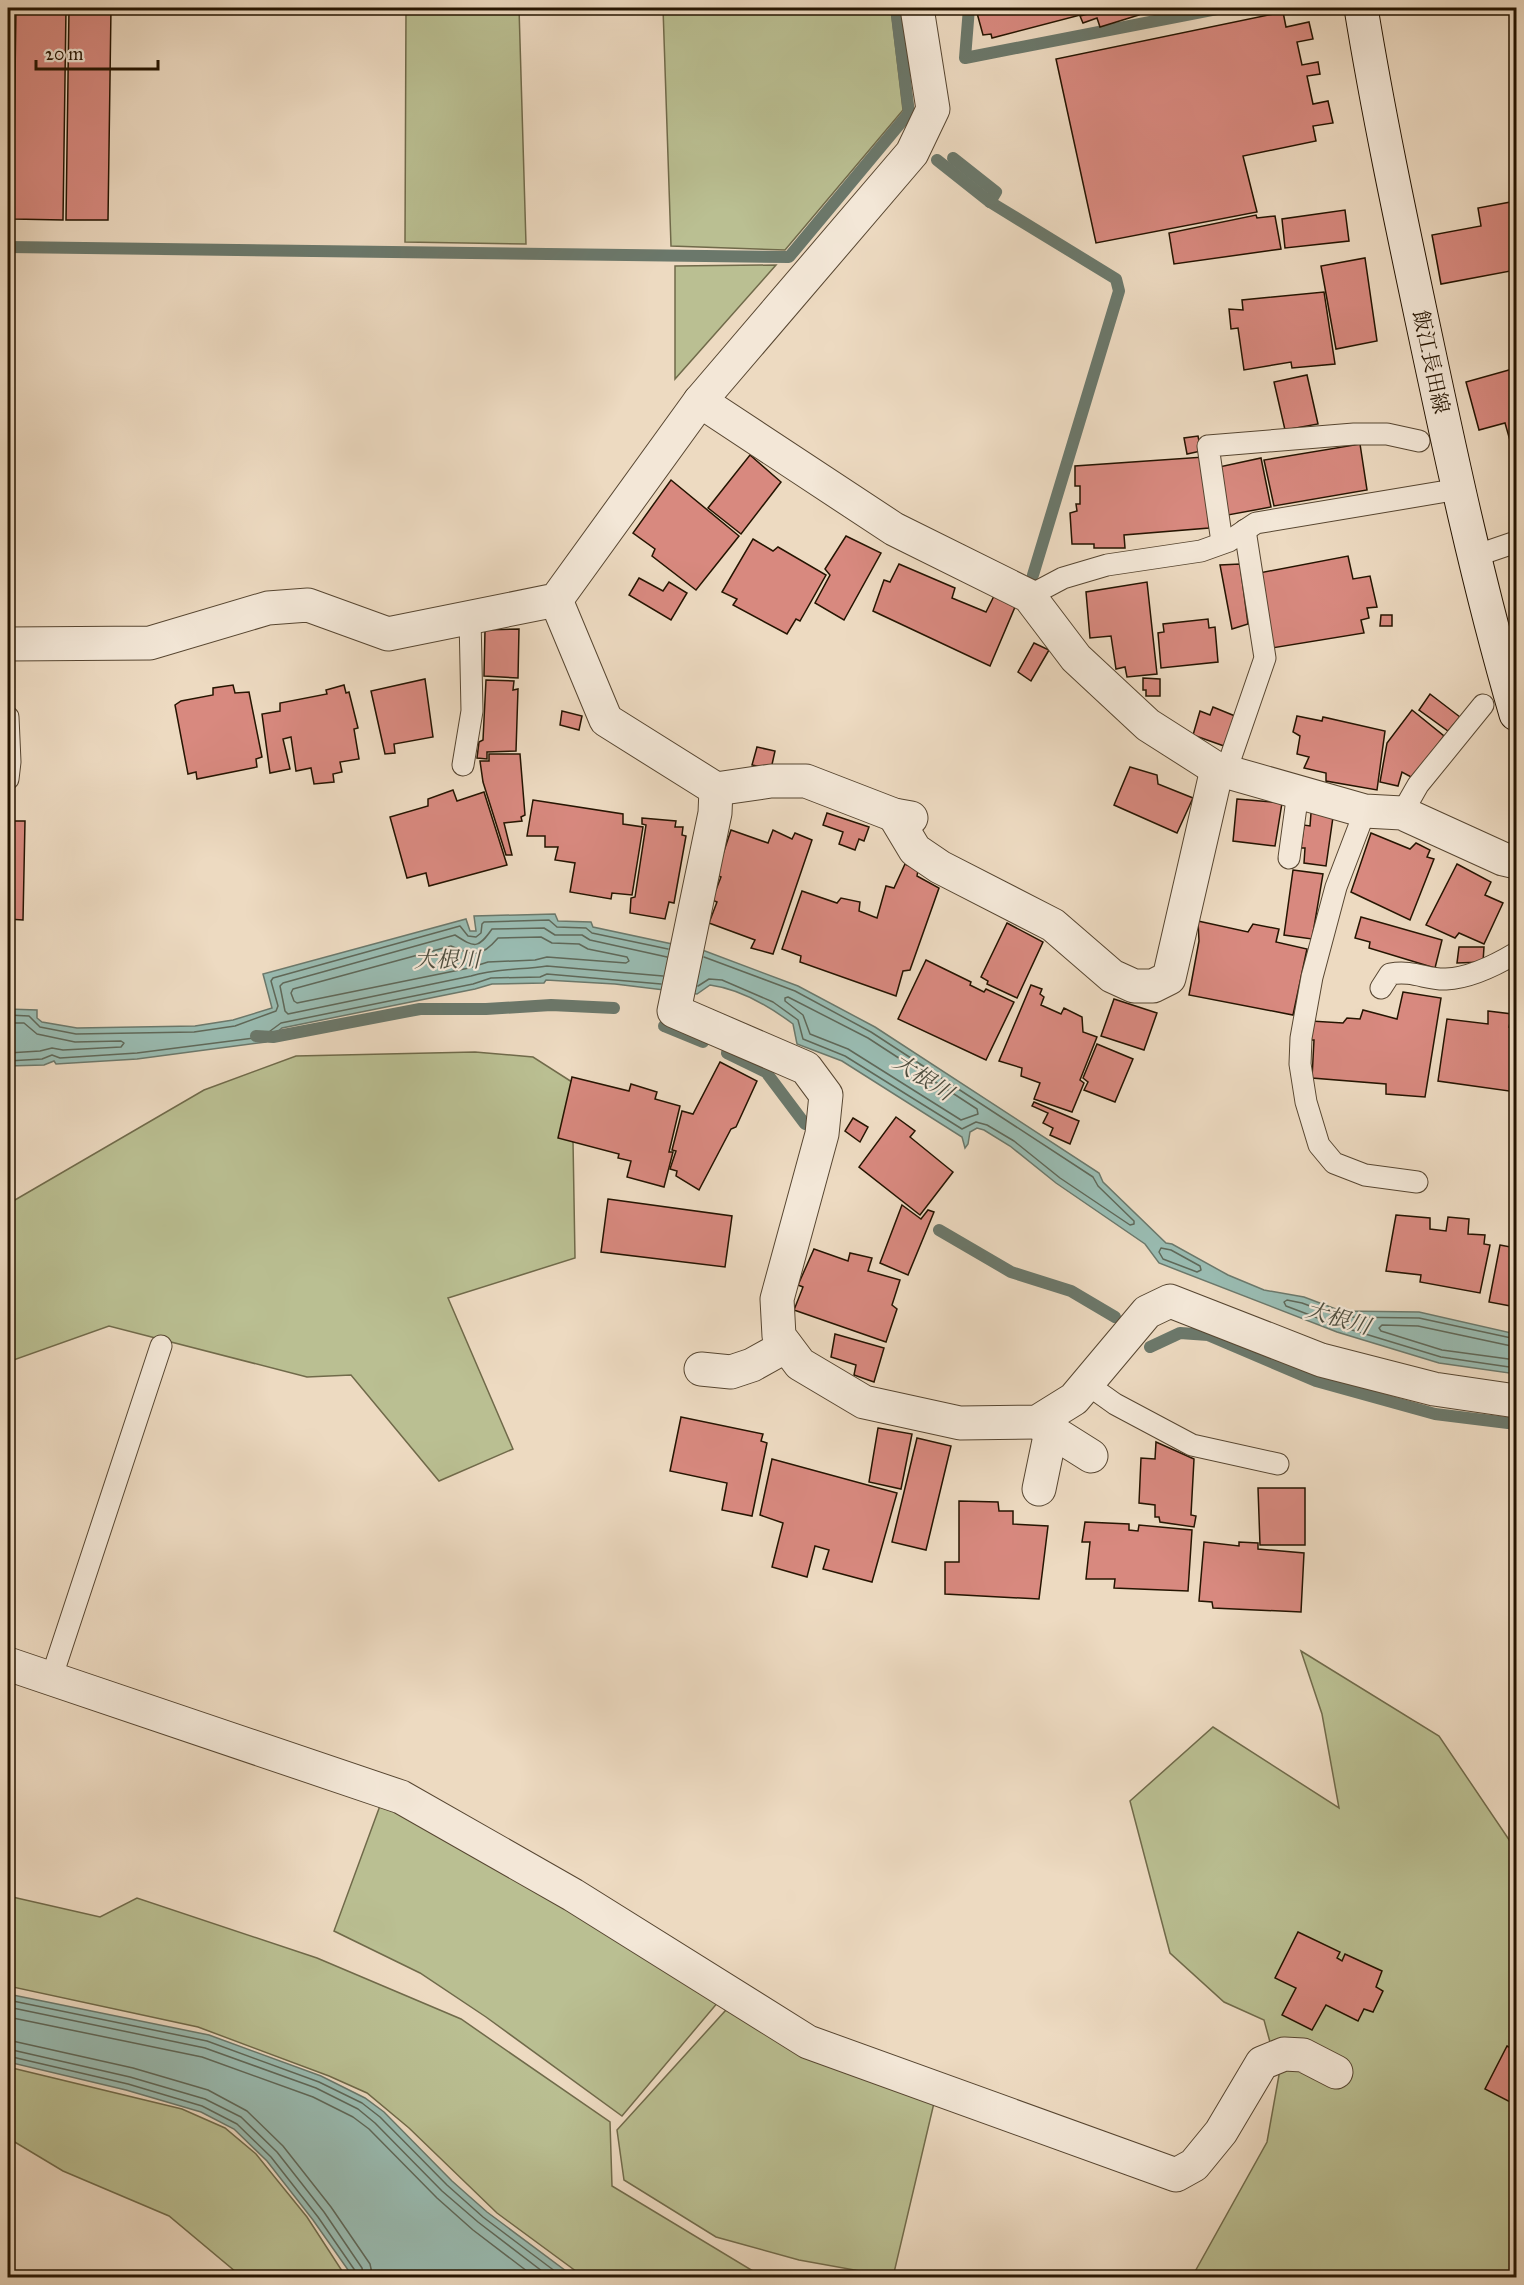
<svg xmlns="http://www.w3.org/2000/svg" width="1524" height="2285" font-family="'IM FELL Great Primer','Noto Serif JP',serif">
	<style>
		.green { fill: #babf92; stroke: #706a4a; stroke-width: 1.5 }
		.water { fill: #99bbb1; stroke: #6b786b; stroke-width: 1.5 }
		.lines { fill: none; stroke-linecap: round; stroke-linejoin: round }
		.shore { stroke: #5f6859; stroke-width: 1.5 }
		.stream { stroke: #6b786b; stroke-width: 12 }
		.building { fill: #d8897f; stroke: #251401; stroke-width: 1.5 }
		.lane-casing { stroke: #574631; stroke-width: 23 }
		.street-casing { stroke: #574631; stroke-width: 35 }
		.secondary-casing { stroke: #251401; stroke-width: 35 }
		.lane { stroke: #f3e7d7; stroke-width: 21 }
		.street { stroke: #f3e7d7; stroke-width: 33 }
		.secondary { stroke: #f3e7d7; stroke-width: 33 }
		.labels { text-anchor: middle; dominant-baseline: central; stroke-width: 4.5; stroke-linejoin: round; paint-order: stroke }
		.street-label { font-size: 21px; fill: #251401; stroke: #f3e7d7 }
		.water-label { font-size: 22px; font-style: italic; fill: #4e4e3f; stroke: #f3e7d7 }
	</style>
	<rect width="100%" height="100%" fill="#eddac1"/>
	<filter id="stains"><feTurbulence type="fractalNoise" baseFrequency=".00333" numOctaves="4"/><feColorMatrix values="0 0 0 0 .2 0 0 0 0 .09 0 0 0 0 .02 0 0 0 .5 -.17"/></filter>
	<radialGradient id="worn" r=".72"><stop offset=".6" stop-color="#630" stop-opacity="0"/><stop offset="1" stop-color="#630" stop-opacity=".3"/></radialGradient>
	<g class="green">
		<path d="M406,8h113l7,236 -121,-2z"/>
		<path d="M663,8h228l12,102 -118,140 -114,-4z"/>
		<path d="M776,265l-101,114v-113z"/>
		<path d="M475,1052l58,5 39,25 3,176 -127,40 65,151 -74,32 -88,-106 -44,2 -198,-51 -101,36v-158l196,-114 92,-34z"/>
		<path d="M1301,1651l138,85 77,114v427h-324l75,-135 12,-67 -15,-55 -40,-18 -54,-49 -40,-152 83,-74 126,81 -17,-94z"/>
		<path d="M381,1803l33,15 305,183 -97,115 -136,-99 -66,-44 -86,-42z"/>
		<path d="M8,1896l92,21 37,-19 180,60 144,61 149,103 2,64 151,91h-179l-87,-64 -88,-85 -42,-35 -38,-17 -131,-49 -190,-41z"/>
		<path d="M726,2010l208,93 -41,174 -94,-17 -83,-23 -92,-57 -7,-50z"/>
		<path d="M8,2067l174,42 43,19 31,26 51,63 39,60h-104l-73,-61 -106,-45 -55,-33z"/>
	</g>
	<g class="water">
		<path d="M555,914l3,7 33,1 2,5 112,24 93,35 77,41 224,146 4,9 63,61 6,1 56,31 36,15 40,7 37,14 78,1 97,22v40l-77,-11 -102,-31 -178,-69 -14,-19 -89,-61 -46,-37 -26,-16 -7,-2 -7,4 -2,12 -3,4 -3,-11 -120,-76 -45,-17 -4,-20c-24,-18 -53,-35 -83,-39l-13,9 -82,-10 -69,-4 -2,3 -52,1 -17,5 -193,39 -16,14 -129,17 -81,5 -2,-3 -10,4 -36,1v-57l29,1v8l5,4 35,6 118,-2 38,-6 39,-12 -9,-34 203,-55 4,12h6l-2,-15z"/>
		<path d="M8,1994l201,41 112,41 44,22 19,14 68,69 35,31 87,65h-221l-40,-57 -46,-59 -33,-32 -33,-17 -75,-22 -118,-28z"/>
	</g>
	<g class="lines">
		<g class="shore">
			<path d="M541,937l11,6 27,1 9,5 39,8 2,4 -3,2 -79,-6 -12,3 -47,2 -19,6 -172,35 -3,-2 -3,-8 2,-4 158,-43c22,10 30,12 47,-8z"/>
			<path d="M663,976l-116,-10c-25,4 -51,2 -76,10l-183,38 -3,-3 -5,-25 3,-3 172,-48c20,13 23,14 37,-6l52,-1 11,7h27l8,5 77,17"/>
			<path d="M698,986l11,-7 13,1 51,22 25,18 5,19 42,17 117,73 14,-7 11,3 27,16 46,37 70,47 4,-1v-3l-36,-35 -5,-9 -222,-145 -76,-41 -91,-34"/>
			<path d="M788,997l80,41 109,71 1,5 -17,6 -113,-71 -38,-15 -7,-19 -18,-14v-3z"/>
			<path d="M8,1015l21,1 11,11 36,7 118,-2 41,-6 41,-15 2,-5 -7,-25 2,-3 187,-52 8,10 8,1 5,-4 1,-9 2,-2 65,-2 8,7 29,1 6,5 76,16"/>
			<path d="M8,1023h16l13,11 38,8 46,-1 3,2 -3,4 -58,3 -11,-2 -12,3 -32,2"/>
			<path d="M8,1061l34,-2 10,-4 8,3 77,-5 125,-16 19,-14 192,-39 18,-6 49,-1 7,-3 114,10"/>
			<path d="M1161,1248l10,2 29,16 1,4 -4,2 -34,-13 -4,-7z"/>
			<path d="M1516,1339l-97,-21 -79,-1 -38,-14 -15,-3 -3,2 2,4 53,20 102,31 75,11"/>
			<path d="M1516,1347l-98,-21 -36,-1 -3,3 2,3 61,19 74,10"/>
			<path d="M8,2000l199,41 112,41 43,21 18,14 67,68 36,32 81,61"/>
			<path d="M8,2007l197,41 111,40 42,21 17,14 67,68 36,31 73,56"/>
			<path d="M8,2017l194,40 111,40 40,20 16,12 68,69 36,32 63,48"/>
			<path d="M8,2040l125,28 75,22 39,21 36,35 48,61 39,57 3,14"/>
			<path d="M8,2049l122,28 75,22 36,18 36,35 47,60 38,56 2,10"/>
			<path d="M8,2056l120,28 74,22 35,18 34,33 47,60 38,55 1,6"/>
		</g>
		<g class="stream">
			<path d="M969,8l-4,50 257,-50"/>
			<path d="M953,158l43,34 -6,10"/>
			<path d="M937,160l53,42 126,77 3,12 -86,284"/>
			<path d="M8,247l781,10 120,-144 -13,-105"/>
			<path d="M664,1026l39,16"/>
			<path d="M256,1036l17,1 147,-28h66l65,-4 63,3"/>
			<path d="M727,1053l39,19 39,52"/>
			<path d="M939,1230l72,42 60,19 44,26"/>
			<path d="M1150,1347l30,-14 28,2 108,46 119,33 81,10"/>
		</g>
	</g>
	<g class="building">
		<path d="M8,8h6l-3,211h-3z"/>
		<path d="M16,8h50l-3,212 -50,-1z"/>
		<path d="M69,8h42l-3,212h-42z"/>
		<path d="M981,8h106l1,5 -96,25 -1,-4 -8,1 -6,-22 5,-3z"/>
		<path d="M1090,8h48l1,7 -39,12 -3,-9 -14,5 -3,-7 12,-3z"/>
		<path d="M1283,12l3,15 23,-5 4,17 -16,3 5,23 16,-3 2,12 -13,2 6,28 15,-3 5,22 -20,3 3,15 -73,15 14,56 -161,31 -40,-184z"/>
		<path d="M1516,201v69l-75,14 -9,-49 49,-9 -3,-18z"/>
		<path d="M1345,210l4,31 -64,7 -3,-29z"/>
		<path d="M1256,215l1,3 18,-2 6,33 -107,15 -5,-31z"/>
		<path d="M1365,258l12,83 -41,8 -15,-83z"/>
		<path d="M1324,292l11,72 -43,4 -1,-6 -47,8 -6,-42 -7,1 -2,-20 14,1 -1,-10z"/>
		<path d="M1516,368v75l-5,1 -6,-21 -26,7 -13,-48z"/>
		<path d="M1307,375l11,49 -33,6 -11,-48z"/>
		<path d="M1198,436l3,15 -14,3 -3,-16z"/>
		<path d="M1360,444l7,46 -93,16 -10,-46z"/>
		<path d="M750,455l31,27 -40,52 -33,-26z"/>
		<path d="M1204,457l5,71 -85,7 1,13h-31v-4h-22l-2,-31 7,-2 -1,-7h4v-18h-5v-20z"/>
		<path d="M1261,458l10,49 -43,8 -9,-48z"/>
		<path d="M671,480l68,56 -43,54 -44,-34 3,-7 -22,-16z"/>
		<path d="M846,536l35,17 -37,67 -29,-17 15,-28 -5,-6z"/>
		<path d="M753,539l20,12 5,-4 48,28 -26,46 -4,-2 -9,15 -54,-29 4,-6 -15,-7z"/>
		<path d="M1348,556l5,23 17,-3 7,31 -10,1 2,10 -8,2 3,13 -92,15 -13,-75z"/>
		<path d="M899,564l56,24 -3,10 34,14 8,-16 21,11 -25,59 -117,-55 11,-31 6,2z"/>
		<path d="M1240,564l8,60 -16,5 -12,-64z"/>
		<path d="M639,578l24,13 6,-9 18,11 -16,27 -42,-25z"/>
		<path d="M1147,582l10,92 -30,3 -2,-10 -9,2 -5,-33 -21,2 -4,-46z"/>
		<path d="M1381,615h11v11h-12z"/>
		<path d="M1208,619l1,9 6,-1 3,35 -57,6 -3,-35 6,-1 -1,-8z"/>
		<path d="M519,629l-1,49 -34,-2 1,-46z"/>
		<path d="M1034,643l15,7 -18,31 -13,-9z"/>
		<path d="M1143,678l17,1v17h-14v-6h-3z"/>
		<path d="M425,679l8,58 -39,7 1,9 -10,1 -14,-63z"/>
		<path d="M486,680l28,1 -1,9 5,-1 -2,62 -29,1v7l-10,-1 2,-16 4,-2z"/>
		<path d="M233,685l2,8 14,-1 13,65 -6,2 1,8 -60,12 -1,-7 -8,2 -13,-69 6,-4 32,-6v-7z"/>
		<path d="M344,685l2,8 3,-1 9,36 -4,1 5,30 -19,3 2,10 -9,2 1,8 -20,2 -3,-16 -15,3 -5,-34 -8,2 7,30 -20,4 -8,-59 18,-3v-8l47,-9 -1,-4z"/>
		<path d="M1430,694l30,23 -12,14 -29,-21z"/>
		<path d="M1213,707l22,9 -11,30 -31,-11 7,-24 10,4z"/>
		<path d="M1412,710l32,26 -31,42 -11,-6 -4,14 -18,-4 7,-39z"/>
		<path d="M562,711l20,5 -3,14 -19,-5z"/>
		<path d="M1297,716l25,5 1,-4 62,14 -8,59 -51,-9v-8l-22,-5 5,-11 -12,-3 3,-18 -7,-4z"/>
		<path d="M757,747l18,4 -4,18 -19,-4z"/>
		<path d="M489,754h31l5,61 -4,2 1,4 -18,2 8,32h-6l-23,-73 -3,-21h9z"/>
		<path d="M1130,767l27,8 1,9 35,14 -16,35 -63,-28z"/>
		<path d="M453,790l4,11 27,-9 23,73 -78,21 -3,-13 -19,5 -17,-61 38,-11v-7z"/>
		<path d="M1237,799l45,4 -7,43 -42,-5z"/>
		<path d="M533,800l90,14v10l20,3 -11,68 -20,-2 -1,6 -41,-7 5,-29 -20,-3 3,-13h-13v-11h-18z"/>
		<path d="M827,813l42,14 -5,14 -5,-2 -4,11 -16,-6 4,-12 -20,-7z"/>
		<path d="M1311,813l22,4 -7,49 -22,-3 1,-15h-4l3,-23 6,1z"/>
		<path d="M642,818l34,3 -1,6h8l-1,8 4,1 -12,67 -5,-1 -4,17 -35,-6 1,-15 4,-1 11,-72 -4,-1z"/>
		<path d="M10,821h15l-2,99 -15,-1v-94h2z"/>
		<path d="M731,830l37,13 5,-13 19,9 3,-6 17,7 -39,114 -22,-6 4,-8 -46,-17 8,-21 -5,-2 9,-23 -5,-2z"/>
		<path d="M1371,833l39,16 6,-6 14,7 -3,7 7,2 -24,61 -59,-28z"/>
		<path d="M905,864l13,6 -1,6 22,12 -29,82 -7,1 -7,25 -96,-34 1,-6 -19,-7 20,-58 35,12 4,-5 19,4 -1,9 18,7 9,-32 8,2z"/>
		<path d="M1457,864l34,18 -6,13 18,8 -19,41 -25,-11 -4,5 -29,-13z"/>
		<path d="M1293,870l30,4 -11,65 -28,-4z"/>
		<path d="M1361,917l81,23 -7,28 -66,-20 1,-6 -15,-4z"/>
		<path d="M1198,921l50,11 5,-8 26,5 -3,13 31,7 -14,66 -104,-20 10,-54z"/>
		<path d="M1007,923l36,19 -26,56 -30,-14 1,-3 -7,-4z"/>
		<path d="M1459,947h25l-1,15 -26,1z"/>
		<path d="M926,960l45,22 -1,3 14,7 2,-3 28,13 -28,58 -88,-41z"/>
		<path d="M1031,985l11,4 -2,5 4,3 -3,8 20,9 3,-6 18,9 1,15 14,5 -17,43 4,3 -12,29 -38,-13 6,-16 -19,-7 1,-8 -23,-7z"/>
		<path d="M1403,992l38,6 -16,99 -39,-3v-10l-74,-6 2,-38h-4l1,-19 32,2 4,-5 13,1 3,-9 34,9z"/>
		<path d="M1114,999l43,14 -13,37 -43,-14z"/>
		<path d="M1488,1011l24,3 -3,13 7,1v64l-78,-11 9,-62 41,5z"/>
		<path d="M1097,1044l36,15 -18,43 -31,-12 4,-8 -5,-4z"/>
		<path d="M720,1062l37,19 -21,46 -5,2 -32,61 -23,-14 1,-5 -7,-2 6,-18 -4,-1 10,-39 11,3z"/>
		<path d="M572,1077l57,14 2,-7 26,8 -2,7 25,7 -11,46h4l-9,35 -37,-10 4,-16 -13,-3 1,-4 -61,-16z"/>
		<path d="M1034,1102l45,19 -9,23 -20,-9 3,-7 -10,-5 5,-10 -16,-7z"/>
		<path d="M896,1117l19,14 -5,6 43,35 -33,43 -61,-48z"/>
		<path d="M853,1118l15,9 -8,15 -15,-11z"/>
		<path d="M608,1199l124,17 -7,51 -124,-15z"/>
		<path d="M902,1205l19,14 7,-9 6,2 -26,63 -28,-12z"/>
		<path d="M1396,1215l34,3v11l16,2 2,-14 21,2 -1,15 17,1 -1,9 6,1 -10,48 -60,-11 1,-7 -35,-4z"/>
		<path d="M1500,1245l16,3v59l-27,-5z"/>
		<path d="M814,1249l34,12 2,-8 22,5 -4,13 32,9 -8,25 5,4 -11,33 -92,-32 9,-23 -5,-2z"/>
		<path d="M835,1334l49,14 -10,34 -20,-7 2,-10 -25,-8z"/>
		<path d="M681,1417l82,17 -2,7 6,2 -15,73 -30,-6 5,-27 -57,-12z"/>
		<path d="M878,1428l34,6 -11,55 -32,-7z"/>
		<path d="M917,1438l34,8 -25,104 -34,-8z"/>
		<path d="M1156,1442l38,17 -3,56 5,1 -2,11 -34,-5 -1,-5h-4v-12l-16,-2 2,-45 14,1z"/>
		<path d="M772,1459l125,34 -25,89 -49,-13 6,-19 -14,-4 -8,31 -35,-10 11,-44 -23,-8z"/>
		<path d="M1258,1488h47v57h-45z"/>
		<path d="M959,1501l39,1 1,9h14v13l35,2 -9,73 -94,-5v-32h14z"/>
		<path d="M1085,1522l44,2v6l9,1 1,-6 53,5 -4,61 -74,-3 1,-9h-29l4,-37h-8z"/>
		<path d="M1204,1542l35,4v-4l19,1v6l46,4 -3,59 -88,-4 -1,-6 -13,-1z"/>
		<path d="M1298,1932l42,20 -3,6 5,3 3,-7 37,17 -6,16 7,4 -10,21 -9,-3 -6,12 -32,-16 -14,25 -30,-15 14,-27 -21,-10z"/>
		<path d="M1507,2046l9,5v47l-2,6 -29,-15z"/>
	</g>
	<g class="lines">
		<defs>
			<g id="lane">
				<path d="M1222,542l-14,-96 146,-12h33l32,7"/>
				<path d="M1475,556l41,-14"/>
				<path d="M1029,596l34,-18 44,-13 94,-14 28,-10 27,-18 203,-34"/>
				<path d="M8,717l2,45 -2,17"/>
				<path d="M463,765l9,-54 -2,-93"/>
				<path d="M1226,771l39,-113 -20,-128"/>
				<path d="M1365,811l-29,76 -24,90 -11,61 -1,26 6,38 13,43 15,18 31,12 52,7"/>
				<path d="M1402,813l16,-28 65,-80"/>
				<path d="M1289,858l9,-66"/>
				<path d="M1381,988l9,-14c24,-4 37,6 56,5 25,-1 50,-14 70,-26"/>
				<path d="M1087,1384l28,20 77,41 86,19"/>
				<path d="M51,1679l110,-333"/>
			</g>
			<g id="street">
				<path d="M700,401l194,128 135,67 47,62 72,67 69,44 148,42 37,2 101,46 13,3"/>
				<path d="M556,600l50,120 110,69 -1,24 -41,198 132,57 20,27 -4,39 -45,165 2,37 21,28 64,38 96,21 77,-1 37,-23 73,-87 23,-11 151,59 113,29 82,12"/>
				<path d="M8,644l142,-1 118,-35 40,-3 80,29 168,-34 144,-199 212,-248 21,-44 -16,-101"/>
				<path d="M716,789l55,-8h35l88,34 17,3"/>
				<path d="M894,815l21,35 25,17 113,58 59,51 22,10h19l16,-8 48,-209"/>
				<path d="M701,1369l30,3 21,-7 34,-19"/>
				<path d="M1037,1422l54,34"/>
				<path d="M1039,1489l12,-58"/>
				<path d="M8,1664l393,133 172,98 235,147 368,133 18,-10 27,-33 41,-69 22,-9 19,1 33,17"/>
			</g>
			<path id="secondary" d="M1361,8c17,104 39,208 61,312 28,132 56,264 94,394"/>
		</defs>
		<use href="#lane" class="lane-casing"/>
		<use href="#street" class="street-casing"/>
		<use href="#secondary" class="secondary-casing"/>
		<use href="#lane" class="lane"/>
		<use href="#street" class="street"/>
		<use href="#secondary" class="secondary"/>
	</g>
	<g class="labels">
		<g class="street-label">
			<text transform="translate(1431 362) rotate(78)">飯江長田線</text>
		</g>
		<g class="water-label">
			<text x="447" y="959">大根川</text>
			<text transform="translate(923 1077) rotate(33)">大根川</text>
			<text transform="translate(1338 1318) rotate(16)">大根川</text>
		</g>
	</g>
	<rect width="1524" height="2285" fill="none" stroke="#eddac1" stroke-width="30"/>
	<rect x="9" y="9" width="1506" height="2267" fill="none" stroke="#251401" stroke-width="3"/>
	<rect x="15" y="15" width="1494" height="2255" fill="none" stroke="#251401" stroke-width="1.5"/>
	<path d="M36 60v9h122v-9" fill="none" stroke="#251401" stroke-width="3"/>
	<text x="45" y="60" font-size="18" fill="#251401" stroke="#f3e7d7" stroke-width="4.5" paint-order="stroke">20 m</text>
	<rect width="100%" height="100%" filter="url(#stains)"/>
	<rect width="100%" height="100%" fill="url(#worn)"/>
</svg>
